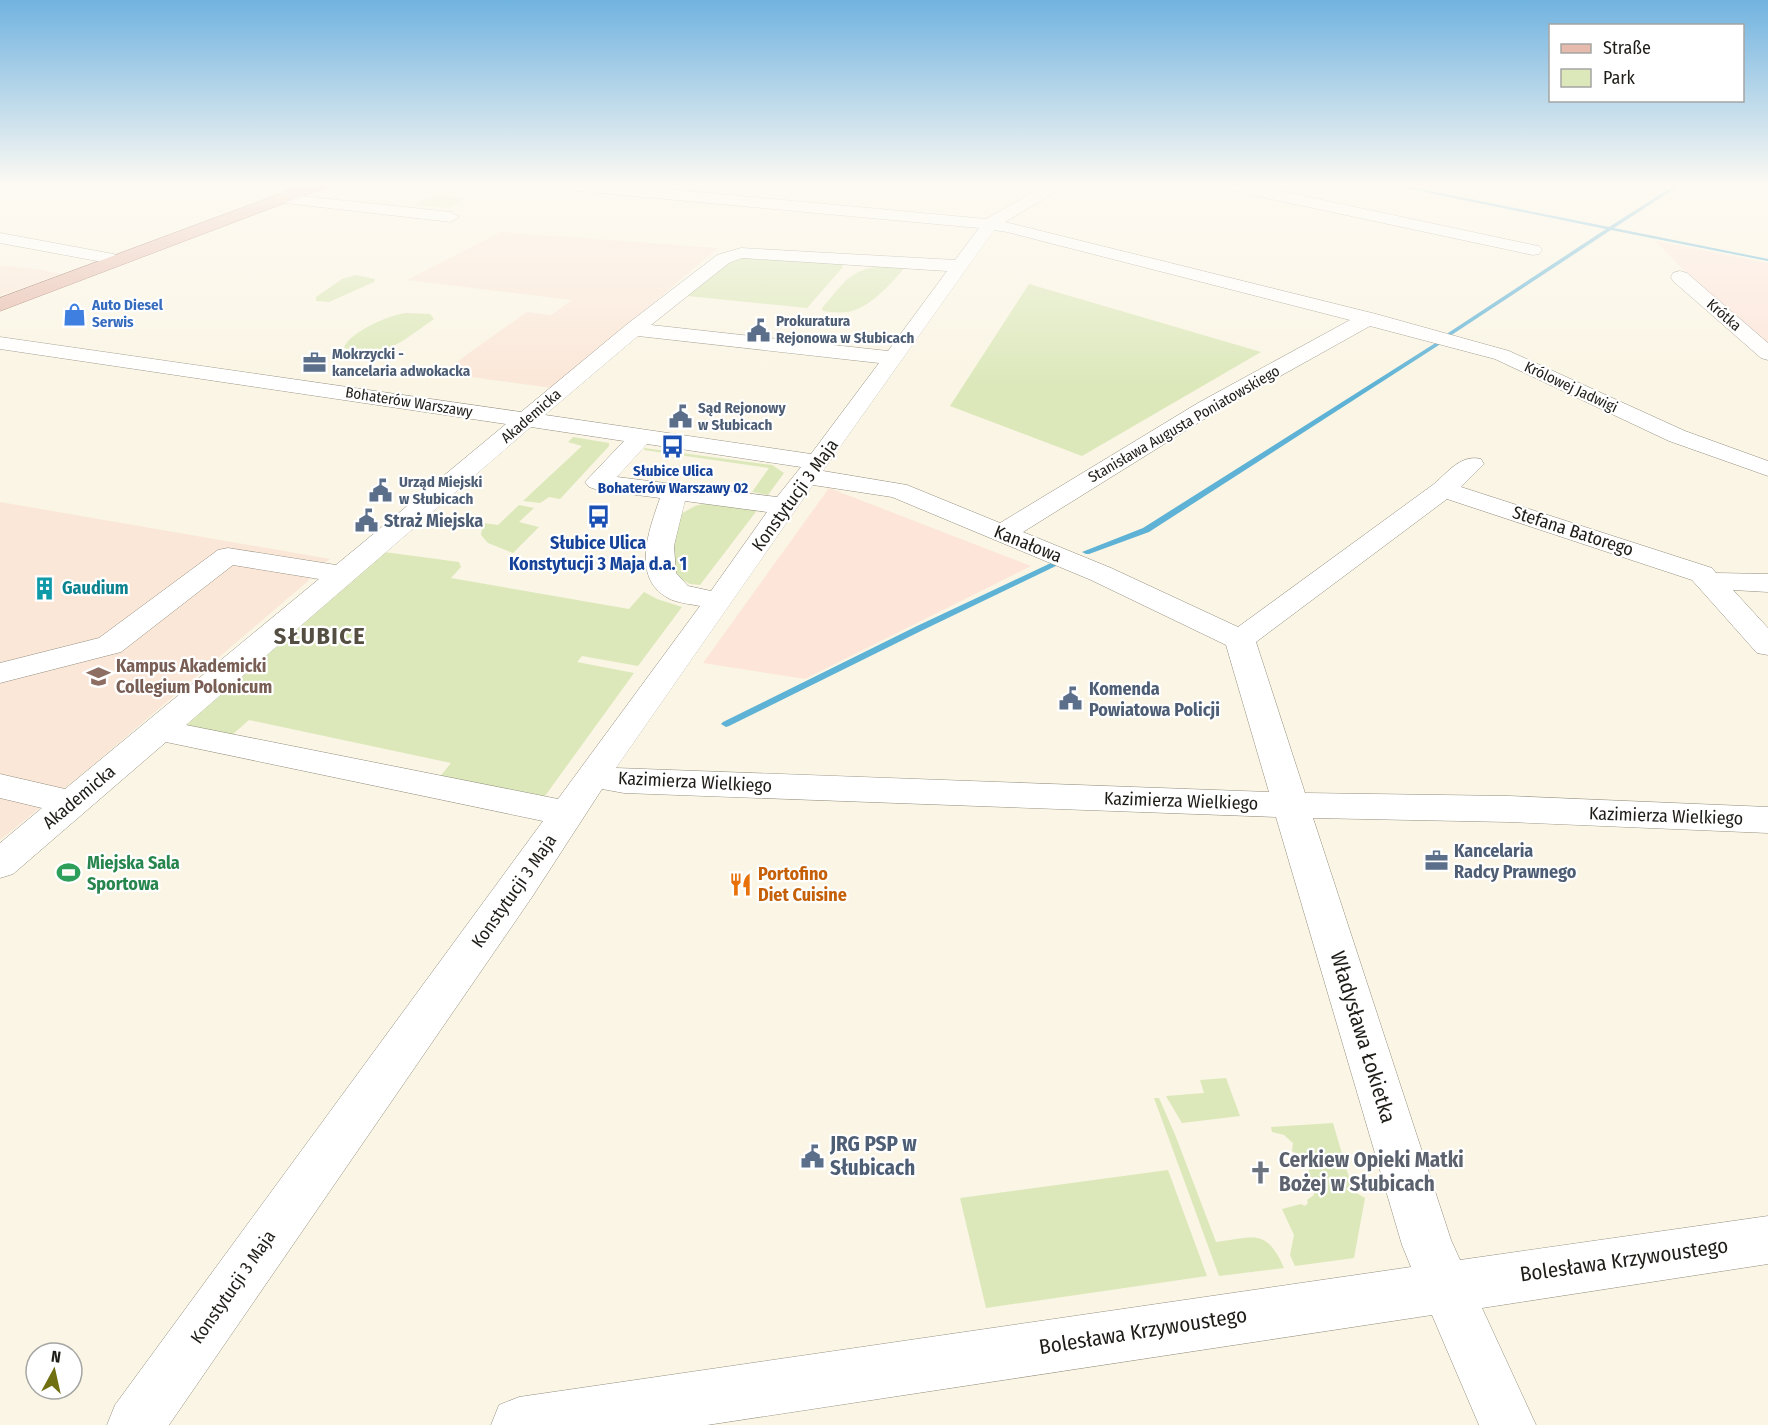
<svg xmlns="http://www.w3.org/2000/svg" width="1768" height="1425" font-family="'Fira Sans Condensed',sans-serif">
	<style>
		.industrial { fill: #fde5da }
		.education { fill: #fbe7d8 }
		.green { fill: #dce8ba }
		.lines { fill: none; stroke-linecap: round; stroke-linejoin: round }
		.stream { fill: #5eb2d5; fill-rule: evenodd }
		.minor-casing { stroke: #938e7f; stroke-width: 1 }
		.major-casing { stroke: #956554; stroke-width: 1 }
		.minor { fill: #fff; fill-rule: evenodd }
		.major { fill: #e6baac; fill-rule: evenodd }
		.labels { text-anchor: middle; dominant-baseline: central; stroke-width: 4.5; stroke-linejoin: round; paint-order: stroke }
		.far-shop-label { font-size: 15px; font-weight: bold; fill: #366cbe; stroke: #fff; text-anchor: start }
		.far-street-label { font-size: 15px; fill: #1f1d18; stroke: #fff }
		.far-service-label { font-size: 15px; font-weight: bold; fill: #4e5e75; stroke: #fff; text-anchor: start }
		.far-transit-label { font-size: 15px; font-weight: bold; fill: #164399; stroke: #fff }
		.street-label { font-size: 18px; fill: #1f1d18; stroke: #fff }
		.service-label { font-size: 18px; font-weight: bold; fill: #4e5e75; stroke: #fff; text-anchor: start }
		.transit-label { font-size: 18px; font-weight: bold; fill: #164399; stroke: #fff }
		.culture-label { font-size: 18px; font-weight: bold; fill: #0d838f; stroke: #fff; text-anchor: start }
		.education-label { font-size: 18px; font-weight: bold; fill: #785e54; stroke: #fff; text-anchor: start }
		.leisure-label { font-size: 18px; font-weight: bold; fill: #27864d; stroke: #fff; text-anchor: start }
		.food-label { font-size: 18px; font-weight: bold; fill: #c56008; stroke: #fff; text-anchor: start }
		.near-street-label { font-size: 21px; fill: #1f1d18; stroke: #fff }
		.near-service-label { font-size: 21px; font-weight: bold; fill: #4e5e75; stroke: #fff; text-anchor: start }
		.near-worship-label { font-size: 21px; font-weight: bold; fill: #5b616d; stroke: #fff; text-anchor: start }
		.district-label { font-size: 24px; font-weight: bold; letter-spacing: 1.5px; fill: #534e41; stroke: #fff }
	</style>
	<rect width="100%" height="100%" fill="#faf5e4"/>
	<g class="industrial">
		<path d="M1656,241l112,22v96z"/>
		<path d="M829,488l202,78 -226,113 -102,-16z"/>
	</g>
	<g class="education">
		<path d="M501,232l217,16 -165,140 -112,-15 86,-61 24,3 21,-15 -165,-20z"/>
		<path d="M0,265l42,5 19,4 -61,22z"/>
		<path d="M0,502l330,57 -13,10 -9,12 -222,190 -86,69z"/>
	</g>
	<g class="green">
		<path d="M434,195l32,3 -18,10 -34,-3z"/>
		<path d="M739,257l103,7 1,3 -36,41 -120,-12 42,-36z"/>
		<path d="M890,265l16,1c-14,17 -37,43 -59,46 -8,1 -17,0 -24,-1l-1,-3c26,-29 26,-39 68,-43z"/>
		<path d="M356,275l19,4 -1,3 -45,20 -13,-1v-4l26,-18z"/>
		<path d="M1029,284l232,68 -179,104 -132,-50z"/>
		<path d="M406,313l24,1 4,5c-24,16 -61,50 -90,28 8,-16 45,-32 62,-34z"/>
		<path d="M573,437l36,6v3l-49,53 -11,-2 -9,6 -17,-2 59,-55 -14,-4z"/>
		<path d="M644,448l128,17 12,8 -16,22 -16,-3 17,-24 -125,-18z"/>
		<path d="M707,503l51,6 -58,76 -10,-1 -14,-8 -5,-14 10,-48 14,-8z"/>
		<path d="M519,505l15,3 -15,14 20,5 -26,26 -25,-10 -7,-8 2,-12 15,2z"/>
		<path d="M384,552l75,10 2,5 -10,11 178,31 15,-17 13,7 25,8 -44,59 -56,-10 -5,6 57,11 -89,123 -11,4 -96,-21 13,-16 -202,-43 -17,15 -52,-10z"/>
		<path d="M1226,1078l14,38 -58,7 -16,-27 38,-3 -4,-13z"/>
		<path d="M1154,1098h5l17,39 40,105c37,-4 50,-15 68,26l-65,8z"/>
		<path d="M1333,1123l20,68 12,7 -11,60 -59,8 -5,-11 4,-20 -12,-26 19,-5 4,2 3,-3 -1,-3 7,-5v-5l-9,-9 4,-11 -7,-13 -10,-6 1,-8 -9,-8 -12,-3 -1,-5z"/>
		<path d="M1168,1170l39,106 -221,32 -26,-110z"/>
	</g>
	<g class="lines">
		<g class="stream">
			<path d="M1390,185h10l209,42 66,-42h5l-66,43 154,31v2l-157,-31 -161,106 -2,-1v-2l158,-104z"/>
			<path d="M1437,342l3,2 -1,1 -290,187 -60,22h-3l-4,-2 61,-24z"/>
			<path d="M1053,562h6l1,2 -137,66 -194,96 -3,1 -5,-3 2,-2 194,-96z"/>
		</g>
		<defs>
			<g id="minor">
				<path d="M560,185h63l363,34 60,-34h20l-61,37 371,92 133,37 176,80 83,30v15l-99,-35 -174,-82 -125,-33 -156,87 -191,119 88,36 127,59 196,-143c14,-12 27,-30 47,-25l3,5 -23,23 251,81 4,5 52,1v18l-35,-2 35,38v27l-11,-2 -65,-73 -245,-81 -191,143 49,151 204,3 259,11v26l-259,-11 -196,-4 138,422 9,20 308,-44v48l-286,44 54,117h-57l-47,-110 -725,110h-216l8,-20 20,-8 892,-130 -9,-22 -126,-428 -652,-24 -22,-4 -70,108 -363,528h-62l8,-20 428,-584 -377,-79 -153,132 -13,4v-35l42,-35 -42,-10v-24l65,15 254,-210 -86,-14 -112,87 -121,31v-20l99,-25 119,-88 10,-2 108,17 170,-141 -506,-75v-12l521,75 105,-87 91,-70 24,-7 214,12 24,-32 -411,-38zM994,230l13,2 343,88 -152,83 -198,120 -93,-38 -84,-14zM742,258l205,13 -59,80 -237,-26 78,-62zM638,336l241,27 -68,91 -266,-39zM531,427l93,14 -39,41 4,5 9,3 62,8c-10,30 -30,79 8,100 9,5 22,6 32,8l-142,193 -372,-74zM647,444l154,23 -24,30 -160,-20zM813,485l79,12 199,83 135,65 43,147 -653,-24zM685,501l82,11 -56,79 -23,-5 -12,-13 -2,-27z"/>
				<path d="M1221,185h31l281,60 6,1 3,4 -3,4 -6,1 -304,-65z"/>
				<path d="M282,194l169,18 8,5 -8,5 -175,-20 -2,-3 2,-3z"/>
				<path d="M0,233l108,20 6,1 3,4 -3,4 -6,1 -108,-20z"/>
				<path d="M1680,271l7,2 81,70v17l-7,-2 -88,-77 -2,-4 2,-4z"/>
			</g>
			<path id="major" d="M304,185h23l-3,3 -324,123v-13z"/>
		</defs>
		<use href="#minor" class="minor-casing"/>
		<use href="#major" class="major-casing"/>
		<use href="#minor" class="minor"/>
		<use href="#major" class="major"/>
	</g>
	<linearGradient id="sky" x2="0" y2="1"><stop stop-color="#71b3e0"/><stop offset="0.48" stop-color="#fdfaf3"/><stop offset="1" stop-color="#fdfaf3" stop-opacity="0"/></linearGradient>
	<rect width="1768" height="385" fill="url(#sky)"/>
	<defs>
		<symbol id="shop-bare" viewBox="-9 -9 18 18"><path d="M-5-2.5h2.3a2.7 3.5 0 0 1 5.4 0H5L5.5 6h-11ZM-1.5-2.5h3a1.5 2.3 0 0 0-3 0Z" fill="#3f7fe0" stroke="#fff" stroke-width="2.5" paint-order="stroke"/></symbol>
		<symbol id="civic-bare" viewBox="-9 -9 18 18"><path d="M-.6-6.5H3V-4.5H.6V-3L4-1V1h2V6H-6V1h2V-1L-.6-3ZM-1.2 2.5V6h2.4V2.5Z" fill="#5c6f8a" stroke="#fff" stroke-width="2.5" paint-order="stroke"/></symbol>
		<symbol id="office-bare" viewBox="-9 -9 18 18"><path d="M-6-3h4V-5.5h4V-3h4V5H-6ZM-1-4.5V-3h2v-1.5ZM-6 0V1H6V0Z" fill="#5c6f8a" stroke="#fff" stroke-width="2.5" paint-order="stroke"/></symbol>
		<symbol id="bus-bare" viewBox="-9 -9 18 18"><path d="M-5-6H5V4H4V6H2V4H-2V6H-4V4H-5ZM-3.5-4V0h7V-4ZM-3.5 1.2v1.5H-2V1.2ZM2 1.2v1.5H3.5V1.2Z" fill="#1a4fb4" stroke="#fff" stroke-width="2.5" paint-order="stroke"/></symbol>
		<symbol id="building-bare" viewBox="-9 -9 18 18"><path d="M-4-6H4V6H1V3H-1V6H-4ZM-2.5-4.3h1.7v1.8h-1.7ZM.8-4.3h1.7v1.8H.8ZM-2.5-1h1.7V.8h-1.7ZM.8-1h1.7V.8H.8Z" fill="#0f9aa8" stroke="#fff" stroke-width="2.5" paint-order="stroke"/></symbol>
		<symbol id="university-bare" viewBox="-9 -9 18 18"><path d="M0-5L7-2L0 1L-7-2ZM-4 1L0 2.5L4 1V4Q0 6-4 4Z" fill="#8d6e63" stroke="#fff" stroke-width="2.5" paint-order="stroke"/></symbol>
		<symbol id="stadium-bare" viewBox="-9 -9 18 18"><path d="M0-5a6.5 5 0 1 0 0 10a6.5 5 0 1 0 0-10ZM-3.5-1.8h7v3.6h-7Z" fill="#2e9e5b" stroke="#fff" stroke-width="2.5" paint-order="stroke"/></symbol>
		<symbol id="restaurant-bare" viewBox="-9 -9 18 18"><path d="M-5-6h1v4h1v-4h1v4h1v-4h1v5L-1.5 .5V6h-2V.5L-5-1ZM5-6V6H3V1.5H1.5Q1.5-4 5-6Z" fill="#e8710a" stroke="#fff" stroke-width="2.5" paint-order="stroke"/></symbol>
		<symbol id="church-bare" viewBox="-9 -9 18 18"><path d="M-1.2-6h2.4v3.5h3.3v2.4h-3.3V6h-2.4V-.1h-3.3v-2.4h3.3Z" fill="#6b7280" stroke="#fff" stroke-width="2.5" paint-order="stroke"/></symbol>
	</defs>
	<g fill-rule="evenodd">
		<use href="#shop-bare" x="58" y="298" width="33" height="33"/>
		<use href="#civic-bare" x="742" y="314" width="33" height="33"/>
		<use href="#office-bare" x="298" y="346" width="33" height="33"/>
		<use href="#civic-bare" x="664" y="400" width="33" height="33"/>
		<use href="#bus-bare" x="656" y="430" width="33" height="33"/>
		<use href="#civic-bare" x="364" y="474" width="33" height="33"/>
		<use href="#bus-bare" x="582" y="500" width="33" height="33"/>
		<use href="#civic-bare" x="350" y="504" width="33" height="33"/>
		<use href="#building-bare" x="28" y="572" width="33" height="33"/>
		<use href="#university-bare" x="82" y="660" width="33" height="33"/>
		<use href="#civic-bare" x="1054" y="682" width="33" height="33"/>
		<use href="#office-bare" x="1420" y="844" width="33" height="33"/>
		<use href="#stadium-bare" x="52" y="856" width="33" height="33"/>
		<use href="#restaurant-bare" x="724" y="868" width="33" height="33"/>
		<use href="#civic-bare" x="796" y="1140" width="33" height="33"/>
		<use href="#church-bare" x="1244" y="1156" width="33" height="33"/>
	</g>
	<g class="labels">
		<g class="far-shop-label">
			<text x="92" y="305">Auto Diesel<tspan x="92" dy="17">Serwis</tspan></text>
		</g>
		<g class="far-street-label">
			<text transform="translate(1724 315) rotate(41)">Krótka</text>
			<text transform="translate(1571 387) rotate(25)">Królowej Jadwigi</text>
			<text transform="translate(409 402) rotate(9)">Bohaterów Warszawy</text>
			<text transform="translate(531 416) rotate(-41)">Akademicka</text>
			<text transform="translate(1184 424) rotate(-30)">Stanisława Augusta Poniatowskiego</text>
		</g>
		<g class="far-service-label">
			<text x="776" y="321">Prokuratura<tspan x="776" dy="17">Rejonowa w Słubicach</tspan></text>
			<text x="332" y="354">Mokrzycki -<tspan x="332" dy="17">kancelaria adwokacka</tspan></text>
			<text x="698" y="408">Sąd Rejonowy<tspan x="698" dy="17">w Słubicach</tspan></text>
			<text x="399" y="482">Urząd Miejski<tspan x="399" dy="17">w Słubicach</tspan></text>
		</g>
		<g class="far-transit-label">
			<text x="673" y="471">Słubice Ulica<tspan x="673" dy="17">Bohaterów Warszawy 02</tspan></text>
		</g>
		<g class="street-label">
			<text transform="translate(795 495) rotate(-54)">Konstytucji 3 Maja</text>
			<text transform="translate(1573 531) rotate(18)">Stefana Batorego</text>
			<text transform="translate(1028 544) rotate(22)">Kanałowa</text>
			<text transform="translate(695 782) rotate(3)">Kazimierza Wielkiego</text>
			<text transform="translate(79 797) rotate(-40)">Akademicka</text>
			<text transform="translate(1181 801) rotate(2)">Kazimierza Wielkiego</text>
			<text transform="translate(1666 816) rotate(2)">Kazimierza Wielkiego</text>
			<text transform="translate(514 891) rotate(-55)">Konstytucji 3 Maja</text>
			<text transform="translate(233 1287) rotate(-55)">Konstytucji 3 Maja</text>
		</g>
		<g class="service-label">
			<text x="384" y="521">Straż Miejska</text>
			<text x="1089" y="689">Komenda<tspan x="1089" dy="21">Powiatowa Policji</tspan></text>
			<text x="1454" y="851">Kancelaria<tspan x="1454" dy="21">Radcy Prawnego</tspan></text>
		</g>
		<g class="transit-label">
			<text x="598" y="543">Słubice Ulica<tspan x="598" dy="21">Konstytucji 3 Maja d.a. 1</tspan></text>
		</g>
		<g class="culture-label">
			<text x="62" y="588">Gaudium</text>
		</g>
		<g class="education-label">
			<text x="116" y="666">Kampus Akademicki<tspan x="116" dy="21">Collegium Polonicum</tspan></text>
		</g>
		<g class="leisure-label">
			<text x="87" y="863">Miejska Sala<tspan x="87" dy="21">Sportowa</tspan></text>
		</g>
		<g class="food-label">
			<text x="758" y="874">Portofino<tspan x="758" dy="21">Diet Cuisine</tspan></text>
		</g>
		<g class="near-street-label">
			<text transform="translate(1363 1037) rotate(73)">Władysława Łokietka</text>
			<text transform="translate(1624 1260) rotate(-8)">Bolesława Krzywoustego</text>
			<text transform="translate(1143 1331) rotate(-9)">Bolesława Krzywoustego</text>
		</g>
		<g class="near-service-label">
			<text x="830" y="1144">JRG PSP w<tspan x="830" dy="24">Słubicach</tspan></text>
		</g>
		<g class="near-worship-label">
			<text x="1279" y="1160">Cerkiew Opieki Matki<tspan x="1279" dy="24">Bożej w Słubicach</tspan></text>
		</g>
		<g class="district-label">
			<text x="320" y="636">SŁUBICE</text>
		</g>
	</g>
	<rect x="1549" y="24" width="195" height="78" fill="#ffffff" stroke="#a5a5a3" stroke-width="1.5"/>
	<rect x="1561" y="44" width="30" height="9" fill="#e6baac" stroke="#a5a5a3" stroke-width="1.5"/>
	<text x="1603" y="54" font-size="18" fill="#1f1d18">Straße</text>
	<rect x="1561" y="69" width="30" height="18" fill="#dce8ba" stroke="#a5a5a3" stroke-width="1.5"/>
	<text x="1603" y="84" font-size="18" fill="#1f1d18">Park</text>
	<g transform="translate(54 1371) rotate(8)"><circle r="28" fill="#ffffff" stroke="#a5a5a3" stroke-width="1.5"/>
	<path d="M0-4.5L10 22L0 15L-10 22Z" fill="#706f11"/>
	<text y="-9" font-size="16" font-weight="bold" text-anchor="middle" fill="#1f1d18">N</text>
	</g>
</svg>
